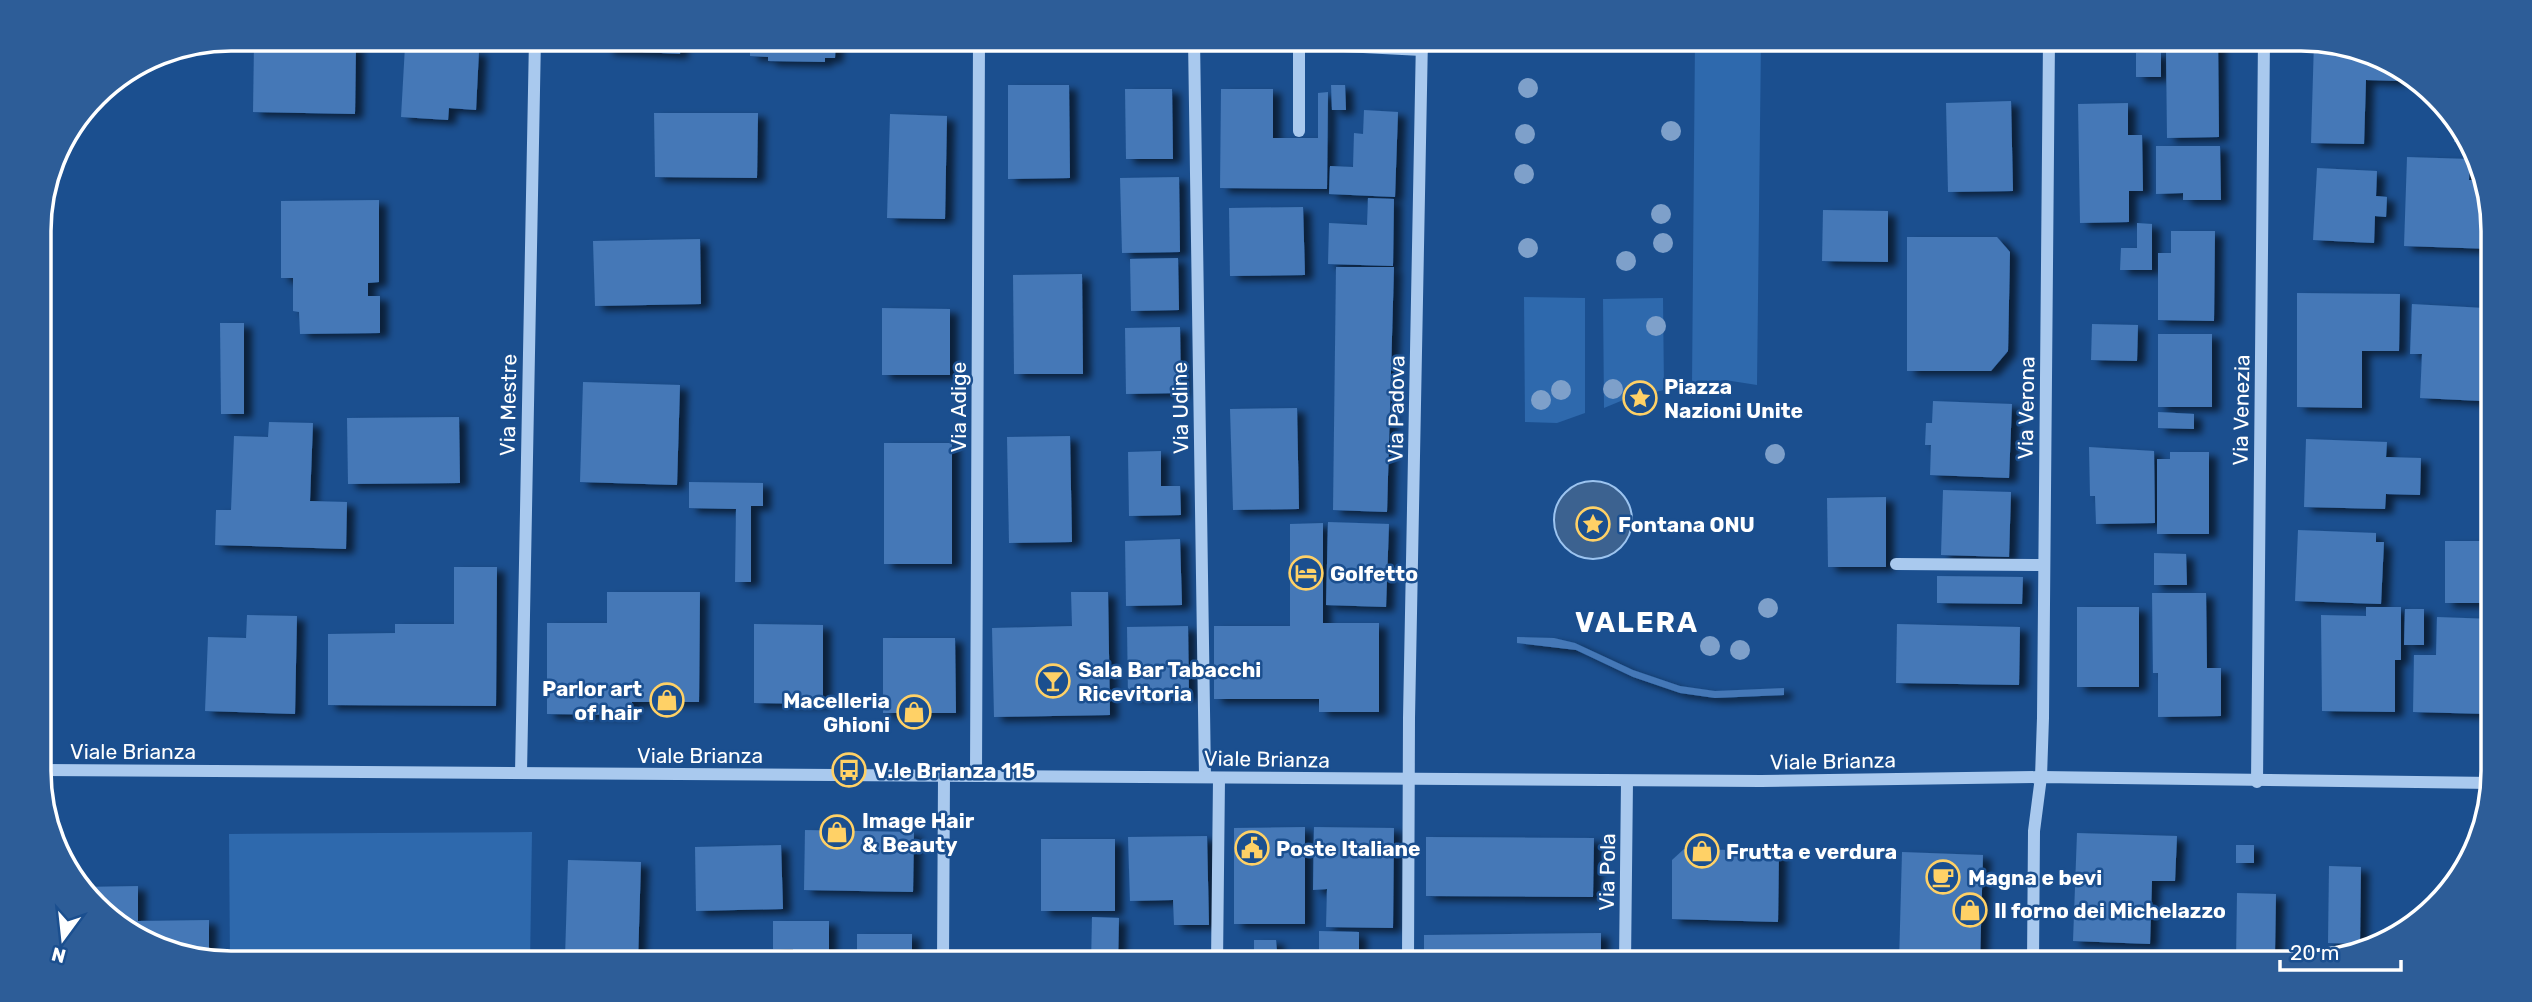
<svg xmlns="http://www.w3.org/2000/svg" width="2532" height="1002" font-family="Rubik,sans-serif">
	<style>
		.green { fill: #2e69ad }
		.water { fill: #3c6290; stroke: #9cc4f0; stroke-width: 2 }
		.building { fill: #4478b7; filter: url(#shadow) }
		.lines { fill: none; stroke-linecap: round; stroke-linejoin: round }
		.minor { stroke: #a9c9ee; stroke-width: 12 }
		.tree { fill: #7ea0ca }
		.labels { text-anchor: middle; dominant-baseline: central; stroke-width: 5; stroke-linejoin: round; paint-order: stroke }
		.poi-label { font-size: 21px; font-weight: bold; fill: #fff; stroke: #1b4f8f; text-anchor: start }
		.street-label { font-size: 21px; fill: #fff; stroke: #1b4f8f }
		.district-label { font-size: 28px; font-weight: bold; letter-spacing: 2px; fill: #fff; stroke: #1b4f8f }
		.rim { fill: none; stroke: #fff; stroke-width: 3.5 }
	</style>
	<defs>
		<filter id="shadow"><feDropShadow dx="8" dy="4.5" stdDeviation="3.5" flood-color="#0009"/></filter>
	</defs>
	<rect width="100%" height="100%" fill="#1b4f8f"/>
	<g class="green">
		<path d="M1695,39h66l-4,346 -32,-5 -33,5z"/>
		<path d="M1524,297l61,1v115l-28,10 -32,-1z"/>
		<path d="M1663,298l1,92 -36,8 -24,10 -1,-109z"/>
		<path d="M532,832l-2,131h-300l-1,-129z"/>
	</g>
	<circle class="water" cx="1593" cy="520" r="39"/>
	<g class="building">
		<path d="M606,38h75l-1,16 -75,-4z"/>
		<path d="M750,38h86l-1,20h-10v4l-57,-1v-4l-18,-1z"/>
		<path d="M2161,38h57l1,99 -52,1 -1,-87h-5z"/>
		<path d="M2314,41l49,8 36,25v7l-33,-1 -2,64 -53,-1z"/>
		<path d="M254,43l102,2 -1,69 -102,-2z"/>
		<path d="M405,46l74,5 -3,59 -27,-2 -1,12 -47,-3z"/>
		<path d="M2161,52v25h-25v-24z"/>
		<path d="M1008,85h61l1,93 -62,1z"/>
		<path d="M1331,85h14l1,25h-14z"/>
		<path d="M1125,89h47l1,70h-47z"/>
		<path d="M1221,89h52v49h45v-45l10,-1 -1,97 -107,-1z"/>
		<path d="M2011,101l2,90 -65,1 -2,-89z"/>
		<path d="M2128,103v32h14l1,56h-14v31l-49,1 -2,-119z"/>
		<path d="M1364,110l34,2 -3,85 -66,-3 1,-28 23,1 1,-34 9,1z"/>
		<path d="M654,113h104l-1,65 -102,-1z"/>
		<path d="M890,114l57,2 -2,103 -58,-1z"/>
		<path d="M2455,117l5,11 6,15 -12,-1z"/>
		<path d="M2156,146h64l1,54h-38v-7l-27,1z"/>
		<path d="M2407,157l63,2 -1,21h12l11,25v44l-88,-3z"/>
		<path d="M2317,168l60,3 -1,25 11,1 -1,20 -11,-1 -1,27 -61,-3z"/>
		<path d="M1179,177l1,75 -58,1 -2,-75z"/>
		<path d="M1368,198l26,1 -1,67 -65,-2 1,-41 38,2z"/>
		<path d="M379,200v82l-11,1v13h12v37l-80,1 -1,-22 -6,-1v-33h-12v-77z"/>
		<path d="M1303,207l2,68 -75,1 -1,-68z"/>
		<path d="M1823,210l65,1v51l-66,-1z"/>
		<path d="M2137,223l15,1v46h-32l1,-22h16z"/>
		<path d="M2171,231h44l-1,90 -56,-1v-67h13z"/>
		<path d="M1907,237h90l13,15 -2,99 -17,20h-84z"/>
		<path d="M700,239l1,65 -106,2 -2,-65z"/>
		<path d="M1178,258l1,52 -48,1 -1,-52z"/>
		<path d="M1336,267h58l-7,245 -54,-2z"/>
		<path d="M1082,274l1,100h-69l-1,-99z"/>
		<path d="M2297,293l103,1 -1,57h-37v57l-65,-1z"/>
		<path d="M2412,304l73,4 -4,93 -61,-3 2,-44h-12z"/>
		<path d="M882,308l68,1v66h-68z"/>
		<path d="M220,323h24v91h-23z"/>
		<path d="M2092,324l46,1 -1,36 -46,-1z"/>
		<path d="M1180,327l1,66 -55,1 -1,-66z"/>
		<rect x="2158" y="334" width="54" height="73"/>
		<path d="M583,382l97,3 -3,100 -97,-3z"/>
		<path d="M1933,401l79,3 -3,74 -79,-3 1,-30h-6l1,-22h6z"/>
		<path d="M1297,408l2,101 -66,1 -3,-101z"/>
		<path d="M2158,412l36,2v15l-36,-1z"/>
		<path d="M459,417l1,66 -112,1 -1,-66z"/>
		<path d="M269,422l44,1 -3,78 37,1 -1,47 -131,-4 1,-35h15l3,-74 34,1z"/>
		<path d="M1070,436l2,106 -63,1 -2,-106z"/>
		<path d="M2306,439l81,3 -1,15 35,1 -1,37 -34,-1 -1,15 -81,-2z"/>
		<rect x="884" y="443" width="68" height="121"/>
		<path d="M2089,447l65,4 1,72 -59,1 -1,-28h-5z"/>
		<path d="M1161,451v35h19l1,29 -52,1 -1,-64z"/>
		<path d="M2170,452h39v82h-52v-75h13z"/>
		<path d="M689,482l74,1v23h-12v76h-16l1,-73 -47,-1z"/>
		<path d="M1943,490l68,2 -2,65 -68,-2z"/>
		<path d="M1886,497v70h-58l-1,-69z"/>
		<path d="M1328,522l61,2 -3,83 -60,-2z"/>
		<path d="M1323,523v100h56v89h-60v-13h-105v-73h76v-102z"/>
		<path d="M2298,530l78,3v9h8l-3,62 -86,-3z"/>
		<path d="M1180,539l2,66 -56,1 -1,-65z"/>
		<rect x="2445" y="541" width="48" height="62"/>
		<path d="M2154,553l32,1 1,31h-33z"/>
		<path d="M454,567h43l-1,139 -168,-1v-71l67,-1v-9h59z"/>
		<path d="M1937,576l86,1 -1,27 -85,-1z"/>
		<path d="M607,592h93l-1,110h-67v13l-85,-1v-91h60z"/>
		<path d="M1071,592h37l2,123 -116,2 -2,-89 80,-2z"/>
		<path d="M2152,593h54l1,75h14v48l-63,1v-44h-5z"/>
		<rect x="2077" y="607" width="62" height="80"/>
		<path d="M2366,607h35v53h-6v52l-73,-1 -1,-96 45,1z"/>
		<path d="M2405,609h19v36h-20z"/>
		<path d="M247,615l50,1 -2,98 -90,-3 3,-74 38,1z"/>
		<path d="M2437,617l56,2v46h-4l-1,49 -75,-2 1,-57h22z"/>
		<path d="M754,624l69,1v79l-69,-1z"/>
		<path d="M1897,624l123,3 -1,58 -123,-2z"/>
		<path d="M1188,626l1,70 -61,1 -1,-70z"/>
		<path d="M1517,637l37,1 21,5 58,27 47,16 35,5 69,-3v7l-69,3 -35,-5 -47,-16 -57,-27 -59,-7z"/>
		<path d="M883,638h72l1,75h-73z"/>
		<path d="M1305,827v97h-71v-96z"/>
		<path d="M1314,827l80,1 -1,100 -67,-1 1,-38 -14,1z"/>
		<path d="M805,830l109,2 -1,60 -109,-2z"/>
		<path d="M2077,833l100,3 -2,45h-23l-2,63 -77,-3z"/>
		<path d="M1207,836l2,89h-35l-1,-25 -43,1 -2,-64z"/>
		<path d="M1426,837l168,1 -1,59 -167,-1z"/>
		<rect x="1041" y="839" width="74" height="72"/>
		<path d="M781,845l2,64 -87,2 -1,-64z"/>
		<rect x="2236" y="845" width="18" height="18"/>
		<path d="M1684,849l95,2 -1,71 -106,-3v-59z"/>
		<path d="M1902,852l81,3 -3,108h-81z"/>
		<path d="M568,860l73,2 -3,99 -73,-3z"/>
		<path d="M2329,866l32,1 -1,77 -32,-1z"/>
		<path d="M138,886v35l71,-1v40l-40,-7 -83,-55 -5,-11z"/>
		<path d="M2237,893l39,1 -1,58 42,1v9l-81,-1z"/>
		<path d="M1092,917l27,1 -1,45h-27z"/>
		<path d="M773,921h56v42h-36v-14h-20z"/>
		<path d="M1319,931l40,1v31h-40z"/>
		<path d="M1601,933v30h-177v-28z"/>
		<rect x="857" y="934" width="55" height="29"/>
		<path d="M1254,940h22l1,12 24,-1 1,12h-65l-1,-10h18z"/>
		<path d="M1725,957l29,1v5h-30z"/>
	</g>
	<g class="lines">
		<g class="minor">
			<path d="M1185,38l237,12"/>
			<path d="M1194,39l11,738"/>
			<path d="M1299,46v85"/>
			<path d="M1896,564l148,1"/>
			<path d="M42,770l1719,11 280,-4 451,6"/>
			<path d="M521,773l14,-735"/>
			<path d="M976,776l3,-738"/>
			<path d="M2257,782l7,-744"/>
			<path d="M943,963l1,-187"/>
			<path d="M1217,963l2,-185"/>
			<path d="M1408,963l1,-245 13,-680"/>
			<path d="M1625,963l2,-182"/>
			<path d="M2033,963l1,-132 7,-54 2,-59 6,-680"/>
		</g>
	</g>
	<g class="tree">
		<circle cx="1528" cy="88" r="10"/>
		<circle cx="1671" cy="131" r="10"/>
		<circle cx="1525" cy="134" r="10"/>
		<circle cx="1524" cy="174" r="10"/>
		<circle cx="1661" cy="214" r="10"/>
		<circle cx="1663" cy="243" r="10"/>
		<circle cx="1528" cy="248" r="10"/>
		<circle cx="1626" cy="261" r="10"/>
		<circle cx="1656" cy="326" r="10"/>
		<circle cx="1613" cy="389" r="10"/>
		<circle cx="1561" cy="390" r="10"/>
		<circle cx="1541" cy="400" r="10"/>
		<circle cx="1775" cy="454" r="10"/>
		<circle cx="1768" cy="608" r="10"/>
		<circle cx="1710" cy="646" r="10"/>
		<circle cx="1740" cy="650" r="10"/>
	</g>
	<defs>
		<symbol id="sight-ring" viewBox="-11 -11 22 22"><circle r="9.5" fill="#1b4f8f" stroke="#ffd166" stroke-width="1.5"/><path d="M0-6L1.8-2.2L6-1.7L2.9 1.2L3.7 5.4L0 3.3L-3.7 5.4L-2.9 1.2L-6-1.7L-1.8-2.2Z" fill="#ffd166"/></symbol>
		<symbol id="hotel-ring" viewBox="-11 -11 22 22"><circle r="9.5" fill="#1b4f8f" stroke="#ffd166" stroke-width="1.5"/><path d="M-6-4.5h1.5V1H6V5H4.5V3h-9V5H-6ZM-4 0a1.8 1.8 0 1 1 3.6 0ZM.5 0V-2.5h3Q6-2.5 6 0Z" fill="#ffd166"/></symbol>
		<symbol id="bar-ring" viewBox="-11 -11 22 22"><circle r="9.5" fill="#1b4f8f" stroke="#ffd166" stroke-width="1.5"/><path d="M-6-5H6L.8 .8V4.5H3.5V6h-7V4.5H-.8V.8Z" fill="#ffd166"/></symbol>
		<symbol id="shop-ring" viewBox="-11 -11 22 22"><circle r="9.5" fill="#1b4f8f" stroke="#ffd166" stroke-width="1.5"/><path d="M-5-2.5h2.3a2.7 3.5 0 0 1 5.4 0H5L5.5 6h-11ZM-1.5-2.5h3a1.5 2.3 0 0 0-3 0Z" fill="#ffd166"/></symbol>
		<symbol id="bus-ring" viewBox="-11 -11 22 22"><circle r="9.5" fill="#1b4f8f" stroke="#ffd166" stroke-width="1.5"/><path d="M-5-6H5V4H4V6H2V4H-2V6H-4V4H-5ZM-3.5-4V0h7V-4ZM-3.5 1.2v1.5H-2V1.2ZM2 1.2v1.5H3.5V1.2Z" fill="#ffd166"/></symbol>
		<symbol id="civic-ring" viewBox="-11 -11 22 22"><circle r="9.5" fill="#1b4f8f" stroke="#ffd166" stroke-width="1.5"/><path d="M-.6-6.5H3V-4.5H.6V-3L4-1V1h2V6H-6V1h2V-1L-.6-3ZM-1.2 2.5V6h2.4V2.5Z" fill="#ffd166"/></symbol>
		<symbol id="cafe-ring" viewBox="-11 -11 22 22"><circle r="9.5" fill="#1b4f8f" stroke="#ffd166" stroke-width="1.5"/><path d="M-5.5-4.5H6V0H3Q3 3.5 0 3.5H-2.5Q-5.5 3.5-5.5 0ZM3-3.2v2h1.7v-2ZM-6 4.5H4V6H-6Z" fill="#ffd166"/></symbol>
	</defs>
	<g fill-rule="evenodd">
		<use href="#sight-ring" x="1621" y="379" width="38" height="38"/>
		<use href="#sight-ring" x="1574" y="505" width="38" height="38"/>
		<use href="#hotel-ring" x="1287" y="554" width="38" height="38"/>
		<use href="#bar-ring" x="1034" y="662" width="38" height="38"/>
		<use href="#shop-ring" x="648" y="681" width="38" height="38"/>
		<use href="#shop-ring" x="895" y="693" width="38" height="38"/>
		<use href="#bus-ring" x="830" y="751" width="38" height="38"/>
		<use href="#shop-ring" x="818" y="813" width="38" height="38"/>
		<use href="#civic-ring" x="1233" y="829" width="38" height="38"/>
		<use href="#shop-ring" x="1683" y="832" width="38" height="38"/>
		<use href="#cafe-ring" x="1924" y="858" width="38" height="38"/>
		<use href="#shop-ring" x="1951" y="891" width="38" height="38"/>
	</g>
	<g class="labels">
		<g class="poi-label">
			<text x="1664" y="386">Piazza<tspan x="1664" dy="24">Nazioni Unite</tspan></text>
			<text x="1618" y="524">Fontana ONU</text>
			<text x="1330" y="573">Golfetto</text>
			<text x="1078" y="669">Sala Bar Tabacchi<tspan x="1078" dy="24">Ricevitoria</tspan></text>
			<text x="642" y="688" text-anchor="end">Parlor art<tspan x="642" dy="24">of hair</tspan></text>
			<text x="890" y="700" text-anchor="end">Macelleria<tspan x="890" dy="24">Ghioni</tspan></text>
			<text x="874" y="770">V.le Brianza 115</text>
			<text x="862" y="820">Image Hair<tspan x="862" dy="24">&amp; Beauty</tspan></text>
			<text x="1276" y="848">Poste Italiane</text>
			<text x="1726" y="851">Frutta e verdura</text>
			<text x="1968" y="877">Magna e bevi</text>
			<text x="1994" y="910">Il forno dei Michelazzo</text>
		</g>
		<g class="street-label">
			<text transform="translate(508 405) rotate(-89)">Via Mestre</text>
			<text transform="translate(958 407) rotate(-90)">Via Adige</text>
			<text transform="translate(1180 408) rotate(-91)">Via Udine</text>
			<text transform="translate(2026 408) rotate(-89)">Via Verona</text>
			<text transform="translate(1396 409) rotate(-89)">Via Padova</text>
			<text transform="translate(2241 410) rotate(-89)">Via Venezia</text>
			<text x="133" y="751">Viale Brianza</text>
			<text x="700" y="755">Viale Brianza</text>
			<text transform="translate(1267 759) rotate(1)">Viale Brianza</text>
			<text transform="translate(1833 761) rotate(-1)">Viale Brianza</text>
			<text transform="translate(1607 872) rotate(-89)">Via Pola</text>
		</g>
		<g class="district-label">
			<text x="1637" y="622">VALERA</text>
		</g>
	</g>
	<path d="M0 0H2532V1002H0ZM231 51H2301A180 180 0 0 1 2481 231V771A180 180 0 0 1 2301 951H231A180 180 0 0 1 51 771V231A180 180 0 0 1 231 51Z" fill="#2d5d98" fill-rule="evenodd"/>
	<path class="rim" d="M231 51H2301A180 180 0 0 1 2481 231V771A180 180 0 0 1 2301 951H231A180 180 0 0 1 51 771V231A180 180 0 0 1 231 51Z"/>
	<g transform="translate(63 939) rotate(195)" stroke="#1b4f8f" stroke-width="5" paint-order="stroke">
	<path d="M0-5L12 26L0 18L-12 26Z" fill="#ffffff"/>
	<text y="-10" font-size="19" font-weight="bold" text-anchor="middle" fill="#ffffff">N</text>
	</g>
	<path d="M2280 960v10h121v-10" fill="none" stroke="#ffffff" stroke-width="3.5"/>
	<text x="2290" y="960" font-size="21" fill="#ffffff" stroke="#1b4f8f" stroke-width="5" paint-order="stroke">20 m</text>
</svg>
